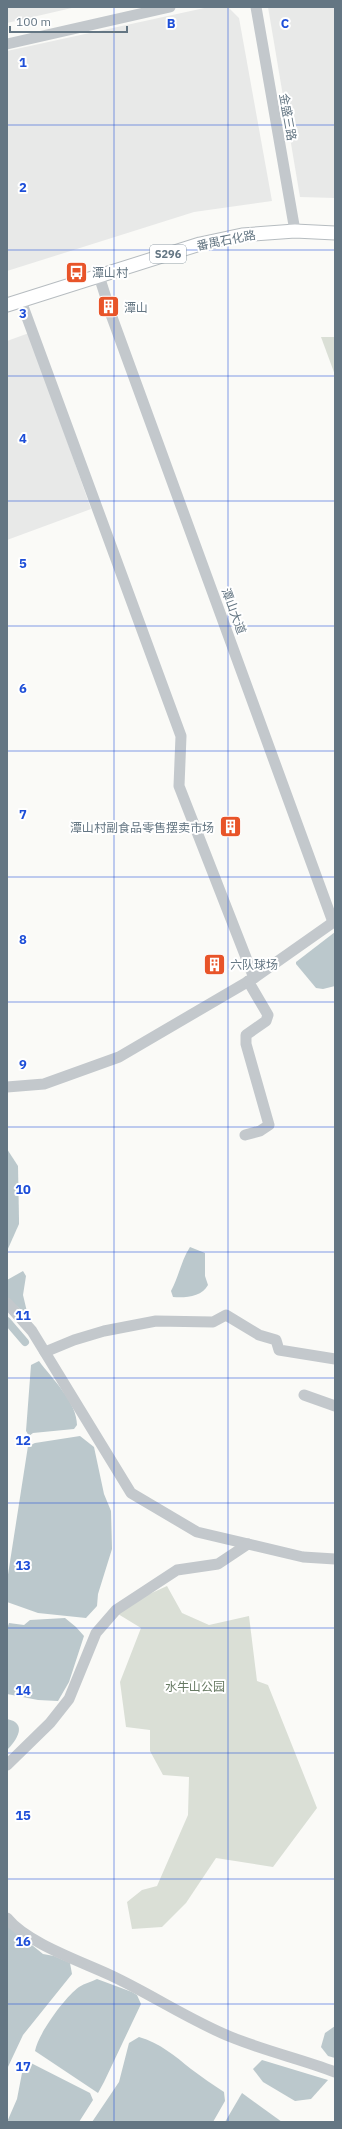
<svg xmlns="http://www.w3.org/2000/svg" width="342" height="2129" font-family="'IBM Plex Sans','Noto Sans SC',sans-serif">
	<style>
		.built { fill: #e8e9e8 }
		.green { fill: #dadfd6 }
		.water { fill: #bbc8cc }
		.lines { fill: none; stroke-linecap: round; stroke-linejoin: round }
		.canal { stroke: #bbc8cc; stroke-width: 8 }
		.major-casing { stroke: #b6bcc0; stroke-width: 15 }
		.minor { stroke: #c3c8cc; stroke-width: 11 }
		.major { stroke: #fff; stroke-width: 13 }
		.grid { fill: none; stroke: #1d4ed8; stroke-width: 1; stroke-opacity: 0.55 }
		.labels { text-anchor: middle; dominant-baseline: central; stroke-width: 4; stroke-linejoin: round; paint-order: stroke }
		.shield { fill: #fff; stroke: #929fa8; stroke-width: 1 }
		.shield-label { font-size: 11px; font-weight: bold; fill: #647683 }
		.street-label { font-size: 12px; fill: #647683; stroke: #fff }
		.poi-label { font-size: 12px; fill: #647683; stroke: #fff; text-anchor: start }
		.park-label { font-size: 12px; fill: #677a63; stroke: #fff }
		.grid-label { font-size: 13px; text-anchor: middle; font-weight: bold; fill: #1d4ed8; stroke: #fff; stroke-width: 4; stroke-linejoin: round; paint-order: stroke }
	</style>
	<rect width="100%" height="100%" fill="#fafaf7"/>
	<g class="built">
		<path d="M7,7h69l-69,16z"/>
		<path d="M209,7h19l11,11 33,183 -78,11 -187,59v-220z"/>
		<path d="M268,7h67v191l-35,-1z"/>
		<path d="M29,333l62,176 -84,31v-199z"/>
	</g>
	<g class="green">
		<path d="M321,337h14v38z"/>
		<path d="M167,1586l15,27 27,12 40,-9 8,65 11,4 49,123 -44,59 -57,-9 -30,45 -24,24 -30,2 -5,-27 15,-12 15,-4 31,-71 1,-38 -26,-2 -13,-24v-21l-24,-3 -6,-45 21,-54 -23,-14 25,-17z"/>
	</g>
	<g class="water">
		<path d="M335,932v54l-12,3 -7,-1 -20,-24v-2z"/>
		<path d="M7,1149l11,17 1,53v5l-12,27z"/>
		<path d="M190,1247l15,6v23l3,9c-6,12 -23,13 -35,12l-2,-6c8,-15 10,-30 19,-44z"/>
		<path d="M23,1271l3,5 -3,19 5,21 -21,-18v-18z"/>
		<path d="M39,1361c13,18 38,41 38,64l-3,4 -41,4 -4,3 -3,-5 5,-66z"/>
		<path d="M80,1436l14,11 10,47 7,17 1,38 -14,45 -1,12 -11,12 -48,-5 -31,-11v-21l21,-135 7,-3z"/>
		<path d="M65,1618l11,9 8,9 -15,46 -11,19 -20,-1 -31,-6v-65l2,-6 15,2 6,-5z"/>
		<path d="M7,1719c21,4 10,21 0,31z"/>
		<path d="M7,1921l10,12 26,21 11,2 16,7 2,11 -49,61 -16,34z"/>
		<path d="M97,1979l35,13 5,3 4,9 -37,78 -6,11 -63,-42c3,-17 30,-54 44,-64 6,-4 12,-5 18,-8z"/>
		<path d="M335,2026v32l-7,-2 -7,-9 4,-14z"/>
		<path d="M139,2037c21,6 36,19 52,32 11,8 22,16 33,23l1,9 -12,21h-121l27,-40 10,-39z"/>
		<path d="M262,2060l66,20 -17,19 -16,2 -32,-19 -10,-13z"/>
		<path d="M27,2061l63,32 3,7 -14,22h-72l10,-23 5,-26z"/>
		<path d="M242,2093l40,29h-57z"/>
	</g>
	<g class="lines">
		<path class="canal" d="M7,1321l18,21"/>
		<defs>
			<path id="major" d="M7,305l193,-61 42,-9 53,-4 40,2"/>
		</defs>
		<use href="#major" class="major-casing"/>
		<g class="minor">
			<path d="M256,7l39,224"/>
			<path d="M7,44l163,-37"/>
			<path d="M99,276l9,28"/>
			<path d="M21,301l160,435 -2,50 75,192"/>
			<path d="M109,309l224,613"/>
			<path d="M7,1087l37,-3 75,-27 135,-79 81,-57"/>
			<path d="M245,1135l15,-4 9,-6 -23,-81v-9l20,-14 2,-6 -20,-34"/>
			<path d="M7,1303l25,28 99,162 66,39 106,25 32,2"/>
			<path d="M45,1352l29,-12 30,-9 52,-10 57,1 13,-7 33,20 17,5 3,10 56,9"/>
			<path d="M304,1395l31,11"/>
			<path d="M7,1765l43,-42 19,-24 27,-66 20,-23 61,-40 41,-6 30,-20"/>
			<path d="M7,1918c20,25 73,43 103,57 41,19 79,45 121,62 34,14 70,22 104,35"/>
		</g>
		<use href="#major" class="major"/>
	</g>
	<path class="grid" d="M114,7v2115M228,7v2115M7,125h328M7,250h328M7,376h328M7,501h328M7,626h328M7,751h328M7,877h328M7,1002h328M7,1127h328M7,1252h328M7,1378h328M7,1503h328M7,1628h328M7,1753h328M7,1879h328M7,2004h328"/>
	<defs>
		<symbol id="bus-square" viewBox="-11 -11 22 22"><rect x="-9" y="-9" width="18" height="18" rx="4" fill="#e85429" stroke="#fff"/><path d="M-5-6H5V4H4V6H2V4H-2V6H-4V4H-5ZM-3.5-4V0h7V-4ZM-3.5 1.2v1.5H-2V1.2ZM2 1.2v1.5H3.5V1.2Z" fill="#fff"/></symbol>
		<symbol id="building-square" viewBox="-11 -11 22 22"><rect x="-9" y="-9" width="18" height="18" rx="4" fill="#e85429" stroke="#fff"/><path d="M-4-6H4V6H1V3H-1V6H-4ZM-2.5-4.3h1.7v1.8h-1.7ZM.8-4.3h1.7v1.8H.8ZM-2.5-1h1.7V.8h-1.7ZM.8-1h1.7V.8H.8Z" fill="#fff"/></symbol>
	</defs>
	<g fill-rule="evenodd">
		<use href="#bus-square" x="64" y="260" width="25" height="25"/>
		<use href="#building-square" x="96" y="294" width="25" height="25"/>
		<use href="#building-square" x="218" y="814" width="25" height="25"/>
		<use href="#building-square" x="202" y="952" width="25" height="25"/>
	</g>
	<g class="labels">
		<rect class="shield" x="150" y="245" width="36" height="18" rx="3"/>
		<g class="shield-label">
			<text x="168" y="254">S296</text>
		</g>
		<g class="street-label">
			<text transform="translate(288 117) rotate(80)">金盛三路</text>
			<text transform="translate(226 240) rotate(-11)">番禺石化路</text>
			<text transform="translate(234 611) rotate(70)">潭山大道</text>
		</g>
		<g class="poi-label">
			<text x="92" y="272">潭山村</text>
			<text x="124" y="307">潭山</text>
			<text x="214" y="827" text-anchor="end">潭山村副食品零售摆卖市场</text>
			<text x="230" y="964">六队球场</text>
		</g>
		<g class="park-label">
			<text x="195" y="1686">水牛山公园</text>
		</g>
	</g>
	<g class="grid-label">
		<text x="171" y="28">B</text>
		<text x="285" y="28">C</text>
		<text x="23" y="67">1</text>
		<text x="23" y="192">2</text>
		<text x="23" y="318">3</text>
		<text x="23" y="443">4</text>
		<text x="23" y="568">5</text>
		<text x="23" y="693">6</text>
		<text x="23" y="819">7</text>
		<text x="23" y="944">8</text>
		<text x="23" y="1069">9</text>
		<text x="23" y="1194">10</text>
		<text x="23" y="1320">11</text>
		<text x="23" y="1445">12</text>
		<text x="23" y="1570">13</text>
		<text x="23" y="1695">14</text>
		<text x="23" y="1820">15</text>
		<text x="23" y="1946">16</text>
		<text x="23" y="2071">17</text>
	</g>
	<rect width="342" height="2129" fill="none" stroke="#647683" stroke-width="16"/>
	<path d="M10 26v6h117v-6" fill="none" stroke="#647683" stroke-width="2"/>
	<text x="16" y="26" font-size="12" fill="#647683" stroke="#ffffff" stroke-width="3" paint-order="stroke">100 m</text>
</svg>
